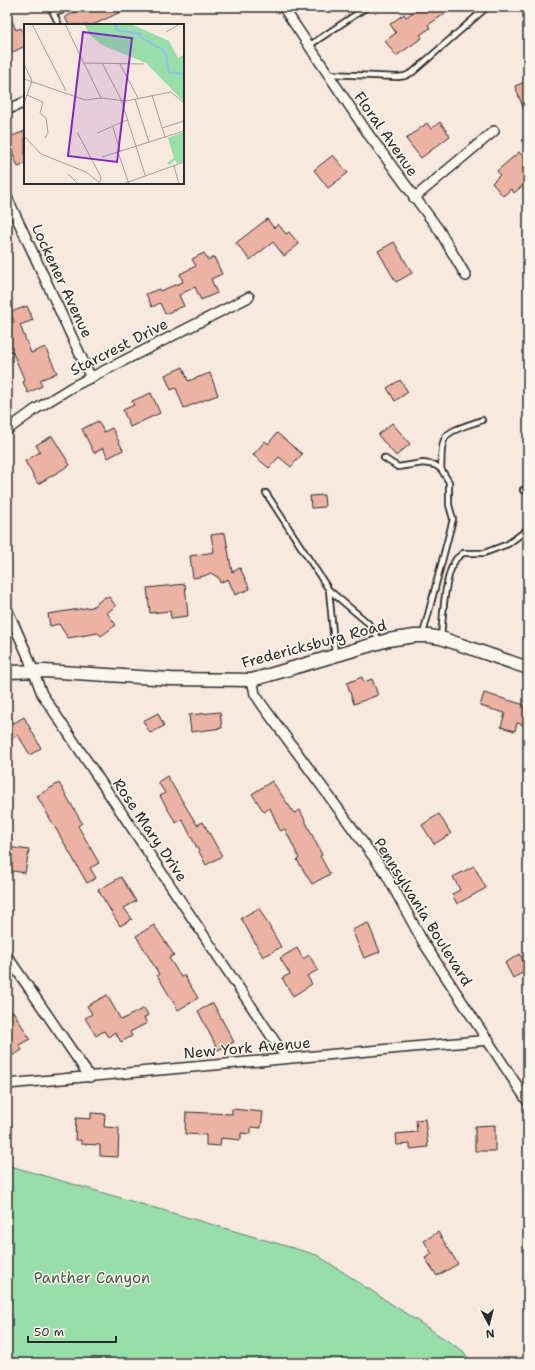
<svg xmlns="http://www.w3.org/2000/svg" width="535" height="1370" font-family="'Shantell Sans',sans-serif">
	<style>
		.green { fill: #98deab; stroke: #62846b }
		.building { fill: #ecb3a5; stroke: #2b2b2b }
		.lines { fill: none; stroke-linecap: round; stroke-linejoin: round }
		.service-casing { stroke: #2b2b2b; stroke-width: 8 }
		.minor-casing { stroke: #2b2b2b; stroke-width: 12 }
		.tertiary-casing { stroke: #2b2b2b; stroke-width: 15 }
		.service { stroke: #fbf7ec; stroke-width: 4.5 }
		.minor { stroke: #fbf7ec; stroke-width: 9 }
		.tertiary { stroke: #fbf7ec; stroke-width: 12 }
		.labels { text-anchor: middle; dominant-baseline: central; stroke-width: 3; stroke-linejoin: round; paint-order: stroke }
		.street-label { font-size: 15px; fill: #2b2b2b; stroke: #fbf7ec }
		.park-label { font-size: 15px; fill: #46584b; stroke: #fbf7ec }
		.inset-river { fill: none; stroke: #93bfec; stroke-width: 2 }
		.inset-road { fill: none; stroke: #a69d96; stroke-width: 1 }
		.view { fill: #7b2cbf; fill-opacity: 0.15; stroke: #7b2cbf; stroke-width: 2 }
		.inset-edge { fill: none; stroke: #2b2b2b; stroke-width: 2 }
	</style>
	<rect width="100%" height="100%" fill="#f8e9de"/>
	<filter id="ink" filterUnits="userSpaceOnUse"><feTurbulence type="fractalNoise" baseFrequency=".025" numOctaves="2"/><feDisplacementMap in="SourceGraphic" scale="8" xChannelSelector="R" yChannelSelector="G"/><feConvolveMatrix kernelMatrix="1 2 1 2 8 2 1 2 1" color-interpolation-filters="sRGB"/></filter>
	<g filter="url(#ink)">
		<path class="green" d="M7,1165l310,90 146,96 9,12h-465z"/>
		<g class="building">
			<path d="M87,7h44l-38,18h-24l-4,-8z"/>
			<path d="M421,7h34l-27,18 2,3 -10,7 2,3 -26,18 -11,-15 11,-8 -6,-9 14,-10 2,3z"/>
			<path d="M7,9l9,21 5,-2 4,8v10l-18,9z"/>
			<path d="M528,81v37h-1l-12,-32z"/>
			<path d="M440,122l10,14 -29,22 -15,-19 21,-16 4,6z"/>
			<path d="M25,131v33l-7,3 -11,-29z"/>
			<path d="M519,152l9,10v11l-4,3 4,5 -14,12 -3,-4 -8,7 -11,-13 8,-8 -3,-4z"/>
			<path d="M333,155l15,18 -20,15 -14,-18z"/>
			<path d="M267,219l7,9 4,-4 8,10 3,-2 10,12 -15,12 -11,-14 -23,18 -14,-17z"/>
			<path d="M394,242l18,31 -16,9 -18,-31z"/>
			<path d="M204,253l4,7 6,-3 8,17 -11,5 6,14 -16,7 -6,-13 -16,8 5,11 -19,8 -5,-11 -8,4 -6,-13 13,-5 1,2 23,-9 -3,-8 16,-8 -4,-7z"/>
			<path d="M27,306l6,14 -13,5 11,28 14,-6 12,26 -17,7 2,6 -14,7 -5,-11 2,-1 -13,-30 -2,1 -3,-8v-19l7,-3 -3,-10z"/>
			<path d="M183,367l5,14 22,-8 8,22 -34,13 -8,-20 -5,2 -6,-15z"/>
			<path d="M400,380l8,12 -13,9 -8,-13z"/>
			<path d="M151,393l9,20 -30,14 -7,-17 11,-5 -2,-4z"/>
			<path d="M98,421l6,11 8,-4 11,22 -15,8 -5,-10 -9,5 -12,-24z"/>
			<path d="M392,423l18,21 -14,12 -18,-21z"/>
			<path d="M277,433l25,21 -11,13 -12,-10 -10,11 -16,-13 12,-14 3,3z"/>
			<path d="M52,436l18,29 -32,19 -13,-23 15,-9 -4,-7z"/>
			<path d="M324,495l1,12 -14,1 -1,-12z"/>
			<path d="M225,533l7,39 8,-4 10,21 -15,6 -7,-16 -8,4 -1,-5 -8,-5 -7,3 -11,2 -3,-22 24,-4 -3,-17z"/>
			<path d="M185,584l3,32 -17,2 -1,-7 -20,2 -3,-25z"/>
			<path d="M105,597h4l7,9 -9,7 9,12 -15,11 -3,-3 -30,5 -9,-14 -9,2 -2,-12 44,-7z"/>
			<path d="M362,677l2,5 8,-3 6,16 -24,9 -7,-21z"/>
			<path d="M484,693l44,13v20l-11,-3 -2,8 -14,-4 4,-14 -25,-7z"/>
			<path d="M7,711l7,12 10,-6 17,31 -11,7 -12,-20 -11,6z"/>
			<path d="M220,712l2,16 -31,4 -2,-17z"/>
			<path d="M158,713l6,13 -14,7 -7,-12z"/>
			<path d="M167,776l30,49 6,-3 19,34 -16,9 -24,-46 -6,4 -16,-27 5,-3 -7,-11z"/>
			<path d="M272,781l22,32 6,-3 22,45 -2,1 10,18 -18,10 -15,-24 2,-2 -14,-29 -5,2 -10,-23 -6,4 -12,-18z"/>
			<path d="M59,783l23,40 -4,3 21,37 -9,5 6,10 -9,5 -50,-87z"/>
			<path d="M439,814l12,20 -17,10 -12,-19z"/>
			<path d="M7,847l22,3 -4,23 -18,-3z"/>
			<path d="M474,866l12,22 -29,16 -5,-10 8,-4 -7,-13z"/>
			<path d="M121,877l15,24 -12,7 8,11 -12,7 -22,-36z"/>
			<path d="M259,908l22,39 -18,10 -22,-39z"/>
			<path d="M368,923l12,29 -16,6 -12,-28z"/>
			<path d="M154,925l20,30 -5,3 12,19 3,-2 14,23 -20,12 -21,-35 2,-1 -23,-38z"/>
			<path d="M297,948l6,11 6,-4 9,15 -11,6 5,8 -19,12 -11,-18 8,-4 -10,-16z"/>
			<path d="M520,954l8,16 -15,8 -8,-15z"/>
			<path d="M107,995l14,25 23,-12 4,7 -4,3 3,5 -17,9 2,4 -11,6 -6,-10 -7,5 -4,-6 -8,5 -11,-18 7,-4 -5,-8z"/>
			<path d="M213,1003l21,39 -16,8 -20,-39z"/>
			<path d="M13,1011l17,28 -11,6 3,5 -15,9v-44z"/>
			<path d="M232,1109l31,3 -2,16 -10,-1v7l-10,-1v7l-20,-2 -1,8 -14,-1v-10l-21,-1 1,-22 46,2z"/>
			<path d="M91,1113l14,1 -1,13 15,1 -1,29 -18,-1v-11l-19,-1v-4h-6l1,-22 15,1z"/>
			<path d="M425,1119l3,28 -18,2v-5l-13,1 -1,-11 21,-2 -1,-12z"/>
			<path d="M495,1125v26h-20v-25z"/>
			<path d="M438,1232l20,32 -21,12 -12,-18 7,-4 -8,-13z"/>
		</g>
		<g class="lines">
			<defs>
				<g id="service">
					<path d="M51,7l2,5 8,-1 4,-4"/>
					<path d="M53,12l6,13"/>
					<path d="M310,45l57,-38"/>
					<path d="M328,74l70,3 7,-1 8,-4 74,-65"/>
					<path d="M384,458l14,9 25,-4 12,2 6,4 8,13v23l4,14 -30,115"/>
					<path d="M441,469c1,-9 -1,-23 4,-31 4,-9 28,-14 37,-18"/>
					<path d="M523,490l5,-1"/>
					<path d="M266,493l63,97 39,33 12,18"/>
					<path d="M329,590l6,64"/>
					<path d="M441,638c2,-21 3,-62 15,-79 2,-2 5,-4 7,-6h21l24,-9 20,-15"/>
				</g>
				<g id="minor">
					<path d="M283,7l86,128 70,95 27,46"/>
					<path d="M7,110l18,-8"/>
					<path d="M7,197l84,181"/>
					<path d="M414,198l80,-67"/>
					<path d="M7,430l29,-21 36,-22 177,-90"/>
					<path d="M7,609l20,45 15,40 244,364"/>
					<path d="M252,680l3,14 8,12 123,168 37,68 105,160"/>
					<path d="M7,956l83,121"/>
					<path d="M7,1084l482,-44"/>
				</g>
				<path id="tertiary" d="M7,672l37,-1 127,8 81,1 136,-40 27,-4h14l12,2 87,30"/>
			</defs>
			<use href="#service" class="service-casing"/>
			<use href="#minor" class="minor-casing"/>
			<use href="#tertiary" class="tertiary-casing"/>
			<use href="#service" class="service"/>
			<use href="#minor" class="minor"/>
			<use href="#tertiary" class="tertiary"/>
		</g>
	</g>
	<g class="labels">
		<g class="street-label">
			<text transform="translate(386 134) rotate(55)">Floral Avenue</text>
			<text transform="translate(62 281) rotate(65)">Lockener Avenue</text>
			<text transform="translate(119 347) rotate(-27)">Starcrest Drive</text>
			<text transform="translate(314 644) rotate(-15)">Fredericksburg Road</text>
			<text transform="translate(150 830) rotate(56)">Rose Mary Drive</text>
			<text transform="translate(423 912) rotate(58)">Pennsylvania Boulevard</text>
			<text transform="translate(247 1048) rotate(-5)">New York Avenue</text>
		</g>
		<g class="park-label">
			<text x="92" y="1278">Panther Canyon</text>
		</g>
	</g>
	<g transform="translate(24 24)">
		<rect width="160" height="160" fill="#f8e9de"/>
		<path d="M60,0h47l38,17 9,17 6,-3v47l-38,-39 -44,-18 -12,-10zM160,108v29l-7,3 -2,-4 -6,5 -2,-2 7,-5 -6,-20z" fill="#98deab"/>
		<path class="inset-river" d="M91,0l2,6 23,4 2,4 21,12 3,4 3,18 15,2"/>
		<path class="inset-road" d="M8,0l34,67M41,0l36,74M142,8l14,-8M60,39l60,1M78,39l19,36 24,76M0,40l8,17 -8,22M96,40l18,34M0,55l61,21 16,-2 25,3 45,-9 13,11M3,71l16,7 -3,11 6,5 2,15 -3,5M128,71l13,42M111,75l14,43M89,103l7,24M138,104l22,-7M53,108l24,45 -1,5M73,109l30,-13M0,112l17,18 45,18 15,12M94,128l11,32M78,133l82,-26M150,142l5,18M44,150l10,10M99,160l61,-22"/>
		<path class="view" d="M59,8l49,6 -15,124 -49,-6z"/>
		<rect width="160" height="160" class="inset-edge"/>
	</g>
	<rect width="535" height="1370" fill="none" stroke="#fbf7ec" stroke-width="24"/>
	<rect x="12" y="12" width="511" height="1346" fill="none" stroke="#2b2b2b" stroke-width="1.5" filter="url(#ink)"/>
	<g transform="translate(489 1324) rotate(173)" stroke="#fbf7ec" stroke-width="3" paint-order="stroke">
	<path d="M0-3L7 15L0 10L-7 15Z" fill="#2b2b2b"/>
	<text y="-6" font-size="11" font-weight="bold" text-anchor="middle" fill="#2b2b2b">N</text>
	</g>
	<path d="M28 1336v6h88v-6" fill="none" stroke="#2b2b2b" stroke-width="2"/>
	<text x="34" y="1336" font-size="12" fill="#2b2b2b" stroke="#fbf7ec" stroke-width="3" paint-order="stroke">50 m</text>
</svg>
